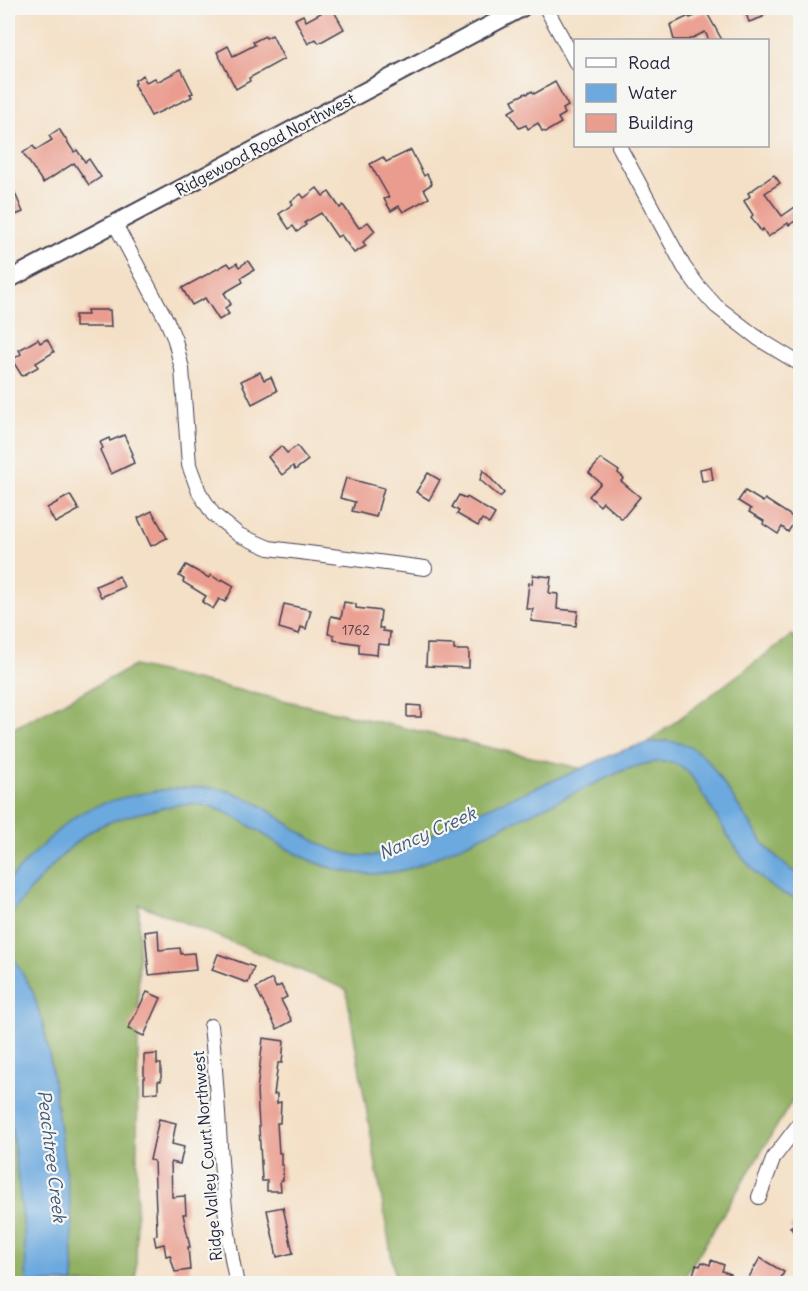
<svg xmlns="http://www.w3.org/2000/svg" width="808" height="1291" font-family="Delius,sans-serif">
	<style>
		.forest { fill: #92b164; stroke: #5a6a50; stroke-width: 1.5 }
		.water { fill: #6ca9de; stroke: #47668c; stroke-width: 1.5 }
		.building { fill: #ea9d8f }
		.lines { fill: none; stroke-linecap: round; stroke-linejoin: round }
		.minor-casing { stroke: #423e50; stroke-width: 16 }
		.tertiary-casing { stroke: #423e50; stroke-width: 20 }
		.minor { stroke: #fff; stroke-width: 14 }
		.tertiary { stroke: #fff; stroke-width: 16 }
		.labels { text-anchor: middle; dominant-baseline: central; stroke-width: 4.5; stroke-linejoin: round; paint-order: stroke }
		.number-label { font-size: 14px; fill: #544150 }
		.street-label { font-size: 16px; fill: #22223b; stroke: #f6f6f2 }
		.water-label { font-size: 18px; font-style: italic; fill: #40587c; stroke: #f6f6f2 }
	</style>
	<rect width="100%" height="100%" fill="#f6f6f2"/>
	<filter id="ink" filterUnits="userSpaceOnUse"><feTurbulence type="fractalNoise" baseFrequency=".0167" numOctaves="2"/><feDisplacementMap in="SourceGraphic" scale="12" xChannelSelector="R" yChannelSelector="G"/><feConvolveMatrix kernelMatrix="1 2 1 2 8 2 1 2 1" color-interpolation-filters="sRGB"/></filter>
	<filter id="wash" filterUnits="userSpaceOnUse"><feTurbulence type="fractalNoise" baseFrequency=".008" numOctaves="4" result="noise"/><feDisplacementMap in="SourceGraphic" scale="24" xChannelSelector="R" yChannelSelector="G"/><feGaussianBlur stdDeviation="1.35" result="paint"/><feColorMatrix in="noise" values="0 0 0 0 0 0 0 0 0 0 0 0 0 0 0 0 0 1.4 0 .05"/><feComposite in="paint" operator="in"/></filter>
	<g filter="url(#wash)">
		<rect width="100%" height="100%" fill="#f4e0c6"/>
		<path class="forest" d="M792,635l8,10v443l-119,195 -261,1 -25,-7 -49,-288 -207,-85 -3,379 -128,1v-553l126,-65 471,108z"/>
		<g class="water">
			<path d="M665,741c20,1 30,7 44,21l57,85 25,23 9,4v24c-43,-2 -76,-70 -97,-103 -8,-13 -15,-29 -31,-32 -16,-4 -35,3 -50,8l-207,96c-50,15 -86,5 -131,-20 -24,-14 -46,-31 -72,-40 -17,-6 -41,-2 -59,3 -20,5 -42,9 -60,20 -29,18 -64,61 -85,88v-37c20,-21 41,-45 65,-63 29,-21 106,-34 141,-30 17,2 32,9 46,17 35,21 66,53 110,51 31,-1 60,-21 88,-35 35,-17 73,-31 109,-46 33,-14 61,-31 98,-34z"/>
			<path d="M8,948l25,44 10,33 7,33 21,153 3,72h-47l-4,-63 -15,-120z"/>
		</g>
		<g id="blocks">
			<g class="building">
				<path d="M319,8h13l12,21 -25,14 -3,-4 -8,5 -13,-25 8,-4 3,6 15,-8z"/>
				<path d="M744,8h34v1l-16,6 1,2 -14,5z"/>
				<path d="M706,11l16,29h-13l-4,-8 -17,8h-14l-4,-15 19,-9 1,2z"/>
				<path d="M272,35l12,24 -35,19 1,3 -14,8 -19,-37 11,-6 5,10 22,-11 -2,-3 12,-6 1,2z"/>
				<path d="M181,69l12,24 -3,1 2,3 -41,19 -17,-32 2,-1 -1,-3 8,-5 3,7 9,-4 2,4z"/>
				<path d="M555,82l13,24 -5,3 2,5 -7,4 3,5 -15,9 -4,-1 -4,-8 -10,6 -2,-4 -7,3 -10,-16 7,-4 -4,-8 14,-7 1,1 5,-3 2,3z"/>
				<path d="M59,129l15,23 3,-2 8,12 4,-3 12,18 -12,8 -15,-22 -31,20 -20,-30 10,-7 3,4 16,-10 -3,-4z"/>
				<path d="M411,150l13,26 3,-2 5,10 -8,5 5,9 -26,14 -4,-6 -8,5 -7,-12 5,-2 -19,-33 13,-7 3,5z"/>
				<path d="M774,175l6,8 -15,10 17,23 19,-13v14l-12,8 -1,-2 -20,14 -5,-8 -2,2 -10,-14 2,-2 -9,-14 6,-5 -2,-3z"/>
				<path d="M8,177l15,35 -15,6z"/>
				<path d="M317,188l6,8 6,-4 11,16 3,-3 16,23 9,-6 7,9 -12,11 3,4 -12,7 -13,-18 -4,2 -16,-24 -17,10 2,2 -9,7 -4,-6 -4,3 -10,-15 14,-10 -2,-3 10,-7 3,4z"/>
				<path d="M248,261l6,9 -13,8 2,4 -19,11 7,11 -6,4 4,6 -10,6 -14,-22 -13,7 -10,-17 46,-25 3,4 6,-4 2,4z"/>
				<path d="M87,310h23l1,17h-36v-12h13z"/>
				<path d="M38,339l2,4 7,-4 7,13 -18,11 2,4 -16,9 -10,-16 9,-6 -2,-4z"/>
				<path d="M260,372l4,8 7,-3 6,14 -25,13 -11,-23z"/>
				<path d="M124,435l9,19 -2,1 3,8 -23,11 -11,-24 3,-2 -3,-6 9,-4 1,3z"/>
				<path d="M281,446l6,7 10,-7 11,14 -13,10 -2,-4 -11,9 -14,-18z"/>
				<path d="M601,459l18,12 -1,2 6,5 -3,3 19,16 -18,22 -19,-17 -3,4 -11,-10 12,-13 -12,-10z"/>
				<path d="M711,467l2,13 -11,1 -2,-12z"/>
				<path d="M483,470l21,23 -4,4 -20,-17z"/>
				<path d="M428,473l12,7 -11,20 -13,-8z"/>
				<path d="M346,478l38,10 -8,29 -24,-6 3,-9 -15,-4z"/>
				<path d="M745,491l18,11 2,-3 31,20 -8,13 -6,-5 -4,7 -15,-10 1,-3 -15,-9 2,-3 -13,-8z"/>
				<path d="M70,495l9,15 -24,13 -8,-15z"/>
				<path d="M459,495l7,4 1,-2 28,17 -6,10 -7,-5 -4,7 -21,-12 2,-3 -7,-4z"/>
				<path d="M152,511l15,27 -16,8 -13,-28z"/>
				<path d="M186,565l23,13 2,-3 9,6 2,-2 12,7 -9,16 -6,-3 -6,10 -11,-7 4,-6 -23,-14 1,-3 -5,-3z"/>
				<path d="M533,575l18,2 -2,16 9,1 -1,15 21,2 -2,15 -45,-5 2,-12h-7l3,-26 3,1z"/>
				<path d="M119,576l5,11 -23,10 -5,-11z"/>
				<path d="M344,602l12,2v4l25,3 -2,17h4v3l7,1 -1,13 -11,-1 -1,11 -18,-2v-9l-25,-4v-5l-6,-1 3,-18 10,2z"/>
				<path d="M284,604l27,6 -5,19 -5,-2 -2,7 -20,-6z"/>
				<path d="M427,644l27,1v5h15v18l-43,-2z"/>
				<path d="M407,705l14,1v11h-14z"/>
				<path d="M158,930l1,20 21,-2 1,6 13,-1 2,17 -47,5 -4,-43z"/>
				<path d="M218,954l36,13 -6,16 -36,-13z"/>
				<path d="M272,979l4,9 5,-3 6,12 -6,3 11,21 -15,8 -21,-41z"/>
				<path d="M147,992l14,6 -17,38 -16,-7z"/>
				<path d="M263,1038l21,3 -2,22h-4l-4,32 3,-1v9l4,-1 -1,21h-3l2,30h2v12h2v15l-3,1 1,10h-14v-10h-5l-5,-90z"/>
				<path d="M157,1054v10h4v17h-3v11l-14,1v-38z"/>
				<path d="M159,1119l17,4 -4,21 12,3 -4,17 -9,-2 1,35 13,-1 1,18h-3l7,33h-2l2,23 -15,2 -5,-17 -4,1 -2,-12 -8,2 -2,-10 3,-1 -3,-74 -4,-1z"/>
				<path d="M283,1207l10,46 -16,4 -10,-47z"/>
				<path d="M801,1220v23l-11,-16z"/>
				<path d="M760,1258l24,14 -6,12h-33z"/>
				<path d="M711,1260l13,5 -2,6 9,3 -3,10h-30l-7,-3 5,-16 4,1 2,-4 8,3z"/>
			</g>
		</g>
	</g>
	<g filter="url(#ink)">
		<use href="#blocks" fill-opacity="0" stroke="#423e50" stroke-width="1.5"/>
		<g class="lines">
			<defs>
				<g id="minor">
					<path d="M546,8l30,55"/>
					<path d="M619,146l65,121 14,19 18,20 43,33 41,25"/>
					<path d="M115,224l52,97 8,19 7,29 7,96 10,27 14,22 26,21 30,13 156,20"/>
					<path d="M211,1026c10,86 7,173 26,258"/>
					<path d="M759,1197l15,-40 26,-34"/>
				</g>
				<path id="tertiary" d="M8,280l514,-272"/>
			</defs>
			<use href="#minor" class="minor-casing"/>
			<use href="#tertiary" class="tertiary-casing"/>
			<use href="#minor" class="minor"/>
			<use href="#tertiary" class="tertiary"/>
		</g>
	</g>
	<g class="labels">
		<g class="number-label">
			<text x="356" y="630">1762</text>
		</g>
		<g class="street-label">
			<text transform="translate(265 144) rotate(-28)">Ridgewood Road Northwest</text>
			<text transform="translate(207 1156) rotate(-95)">Ridge Valley Court Northwest</text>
		</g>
		<g class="water-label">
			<text transform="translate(427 833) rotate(-24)">Nancy Creek</text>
			<text transform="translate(52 1156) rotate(83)">Peachtree Creek</text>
		</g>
	</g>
	<rect width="808" height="1291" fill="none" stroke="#f6f6f2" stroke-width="30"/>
	<rect x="574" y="39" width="195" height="108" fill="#f6f6f2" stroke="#a1a1a9" stroke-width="1.5"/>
	<rect x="586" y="58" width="30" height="9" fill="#ffffff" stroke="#a1a1a9" stroke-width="1.5"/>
	<text x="628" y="69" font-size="18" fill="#22223b">Road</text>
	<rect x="586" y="84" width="30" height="18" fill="#6ca9de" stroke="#a1a1a9" stroke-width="1.5"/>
	<text x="628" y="99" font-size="18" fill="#22223b">Water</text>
	<rect x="586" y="114" width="30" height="18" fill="#ea9d8f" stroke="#a1a1a9" stroke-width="1.5"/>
	<text x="628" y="129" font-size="18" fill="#22223b">Building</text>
</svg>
